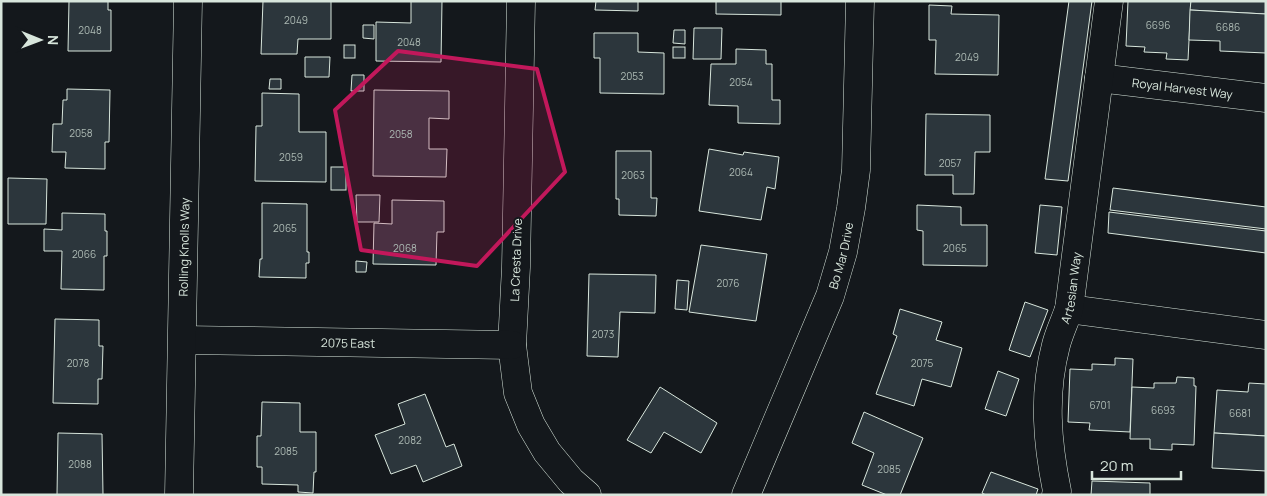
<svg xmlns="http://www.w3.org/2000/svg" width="1267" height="496" font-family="Manrope,sans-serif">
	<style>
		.building { fill: #2c363c; stroke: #d8e6dc }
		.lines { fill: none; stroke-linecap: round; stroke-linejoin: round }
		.minor-casing { stroke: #d8e6dc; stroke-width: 29 }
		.minor { stroke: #14181c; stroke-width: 28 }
		.marked { fill: #c2185b; fill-opacity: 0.2; stroke: #c2185b; stroke-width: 4; stroke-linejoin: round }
		.labels { text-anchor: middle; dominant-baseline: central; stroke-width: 4; stroke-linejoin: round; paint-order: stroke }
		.number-label { font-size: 10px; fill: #adbab4 }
		.street-label { font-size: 12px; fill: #d8e6dc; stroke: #14181c }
	</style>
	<rect width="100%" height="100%" fill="#14181c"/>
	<g class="building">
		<path d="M69,1h39v9h3v41h-43z"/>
		<path d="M263,1h68v38h-33l-1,15h-36z"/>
		<path d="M411,1h31l-1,61 -65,-1v-39l35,1z"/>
		<path d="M596,1h42v10l-43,-1z"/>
		<path d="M716,1h65v14l-65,-1z"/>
		<path d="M1069,1h23l-24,180 -23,-2z"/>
		<path d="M1128,1h63l-3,59 -22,-1 1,-6 -23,-1 1,-5 -19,-1z"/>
		<path d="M1191,1h75v13l-76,-4z"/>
		<path d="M929,5l23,1 -1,8 48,1 -1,60 -63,-1 1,-34h-7z"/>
		<path d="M1190,10l76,4v39l-46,-2v-10l-31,-1z"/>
		<path d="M363,25h11v14l-11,-1z"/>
		<path d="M694,28h28l-1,31h-28z"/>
		<path d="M674,30h11v14l-12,-1z"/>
		<path d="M594,33h44v19l26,1v41l-64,-1v-35h-6z"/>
		<rect x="344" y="45" width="11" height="13"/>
		<rect x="673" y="47" width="12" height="11"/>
		<path d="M736,49l30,1v14h6v36h8v24l-42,-1v-17l-29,-1 2,-41h25z"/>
		<path d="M305,57h25l-1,20h-24z"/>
		<path d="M352,75h12v16h-13z"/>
		<path d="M270,79h11v10h-12z"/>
		<path d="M67,89l43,1 -1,52h-4v27l-40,-1 1,-16h-14l1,-28h9l1,-24h4z"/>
		<path d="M374,90l75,1v28l-20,-1v31h18l-1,28 -73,-1z"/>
		<path d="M262,93l37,1v38h27v50l-71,-1 1,-55h6z"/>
		<path d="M926,114l64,1v37h-15l-1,42h-21v-19h-28z"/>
		<path d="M709,149l34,6 1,-3 35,5 -4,32 -8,-2 -6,33 -62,-9z"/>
		<path d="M616,151h35v47h6l-1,18 -37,-1v-16h-3z"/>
		<rect x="331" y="167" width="15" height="23"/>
		<path d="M8,178l39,1 -1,45h-38z"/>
		<path d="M1113,188l153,19v22l-156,-19z"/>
		<path d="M356,195h24l-1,27h-22z"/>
		<path d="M392,200l52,1v31h-7l-1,33 -63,-1 1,-41 18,1z"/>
		<path d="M262,203l45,1v48h2v11h-3v15l-47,-1 1,-18h2z"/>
		<path d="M917,205l44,2v18h26v41l-64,-1v-34l-6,-1z"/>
		<path d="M1040,205l22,2 -5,48 -22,-2z"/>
		<path d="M1109,212l157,19v22l-158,-20z"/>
		<path d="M62,213l43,1v17h2v25h-3v34l-43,-1 1,-38h-18v-22l18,1z"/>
		<path d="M701,245l66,9 -11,67 -67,-9z"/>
		<path d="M356,261l11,1 -1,10h-10z"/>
		<path d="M589,274l67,1 -1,38 -35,-1 -2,45 -31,-1z"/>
		<path d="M677,280l12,1 -2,29 -12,-1z"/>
		<path d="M1025,302l23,8 -18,47 -21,-7z"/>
		<path d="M900,309l42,13 -6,18 26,8 -11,39 -29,-8 -8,27 -38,-12 21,-58 -4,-2z"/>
		<path d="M55,319l44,1v26h4l-1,33h-4v25l-45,-1z"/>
		<path d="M1115,358l18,1 -3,73 -41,-2 1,-7 -22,-1 2,-53 22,1v-6l23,1z"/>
		<path d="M998,371l21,8 -13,37 -21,-7z"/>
		<path d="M1177,377l17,1v8h2l-2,59 -22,-1v6l-22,-1v-10h-20l2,-52 22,1v-5h22z"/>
		<path d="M1249,383l17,1v52l-52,-3 3,-43 31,2z"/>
		<path d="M660,387l57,36 -16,30 -37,-21 -13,21 -24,-13z"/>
		<path d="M425,394l21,53 8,-3 8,22 -39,16 -7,-17 -25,9 -16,-39 30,-11 -7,-20z"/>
		<path d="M262,402l38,1v29h16v40h-2l-1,21 -15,-1v-7l-36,-1v-17h-5v-31h4z"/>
		<path d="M864,412l59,26 -23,57h-13l-25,-10 12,-32 -22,-10z"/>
		<path d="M58,433l44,1 1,61h-46z"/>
		<path d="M1214,433l52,3v35l-54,-3z"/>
		<path d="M991,472l47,17 -2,6h-50l-4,-2z"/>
		<path d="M1092,481l58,2v12h-59z"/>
	</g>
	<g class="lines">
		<defs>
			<g id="minor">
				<path d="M521,1l-5,266 -4,78 6,48 13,32 16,27 24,29 16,14"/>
				<path id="s1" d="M1099,78l167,20"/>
				<path d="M1069,309l197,26"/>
				<path id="s2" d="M183,340l329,5"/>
				<path id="s3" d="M179,495l9,-494"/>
				<path id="s4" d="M746,495l84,-199 13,-44 8,-44 5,-38 4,-169"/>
				<path id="s5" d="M1056,495l1,-4c-10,-49 -14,-97 -1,-146 3,-12 9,-24 13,-36l40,-308"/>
			</g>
		</defs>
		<use href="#minor" class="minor-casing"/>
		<use href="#minor" class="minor"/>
	</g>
	<path class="marked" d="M398,51l139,18 28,103 -88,94 -116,-16 -26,-140z"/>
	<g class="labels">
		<g class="number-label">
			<text x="296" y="20">2049</text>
			<text x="1158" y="25">6696</text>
			<text x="1228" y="27">6686</text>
			<text x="90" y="30">2048</text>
			<text x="409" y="42">2048</text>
			<text x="967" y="57">2049</text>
			<text x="632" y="76">2053</text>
			<text x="741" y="82">2054</text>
			<text x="81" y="133">2058</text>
			<text x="401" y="134">2058</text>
			<text x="291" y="157">2059</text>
			<text x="950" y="163">2057</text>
			<text x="741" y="172">2064</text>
			<text x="633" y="175">2063</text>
			<text x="285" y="228">2065</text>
			<text x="405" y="248">2068</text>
			<text x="955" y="248">2065</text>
			<text x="84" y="254">2066</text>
			<text x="728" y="283">2076</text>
			<text x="603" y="334">2073</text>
			<text x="78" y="363">2078</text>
			<text x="922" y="363">2075</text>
			<text x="1100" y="405">6701</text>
			<text x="1163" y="410">6693</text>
			<text x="1240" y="413">6681</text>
			<text x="410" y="440">2082</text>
			<text x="286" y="451">2085</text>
			<text x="80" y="464">2088</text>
			<text x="889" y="469">2085</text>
		</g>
		<g class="street-label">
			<text stroke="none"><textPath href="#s1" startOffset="84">Royal Harvest Way</textPath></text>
			<text stroke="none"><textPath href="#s3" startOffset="248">Rolling Knolls Way</textPath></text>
			<text stroke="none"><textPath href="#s4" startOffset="258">Bo Mar Drive</textPath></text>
			<text transform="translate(516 260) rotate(-88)">La Cresta Drive</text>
			<text stroke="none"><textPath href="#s5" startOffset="211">Artesian Way</textPath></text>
			<text stroke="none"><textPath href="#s2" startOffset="165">2075 East</textPath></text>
		</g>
	</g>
	<rect width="1267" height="496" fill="none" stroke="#d8e6dc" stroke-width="5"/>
	<g transform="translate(40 40) rotate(91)" stroke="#14181c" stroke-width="4" paint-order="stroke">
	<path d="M0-4L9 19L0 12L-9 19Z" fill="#d8e6dc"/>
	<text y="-8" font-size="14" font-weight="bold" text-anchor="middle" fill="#d8e6dc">N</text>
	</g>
	<path d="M1092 471v8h89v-8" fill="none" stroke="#d8e6dc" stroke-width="2.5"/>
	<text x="1100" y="471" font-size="15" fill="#d8e6dc" stroke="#14181c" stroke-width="4" paint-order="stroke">20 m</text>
</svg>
